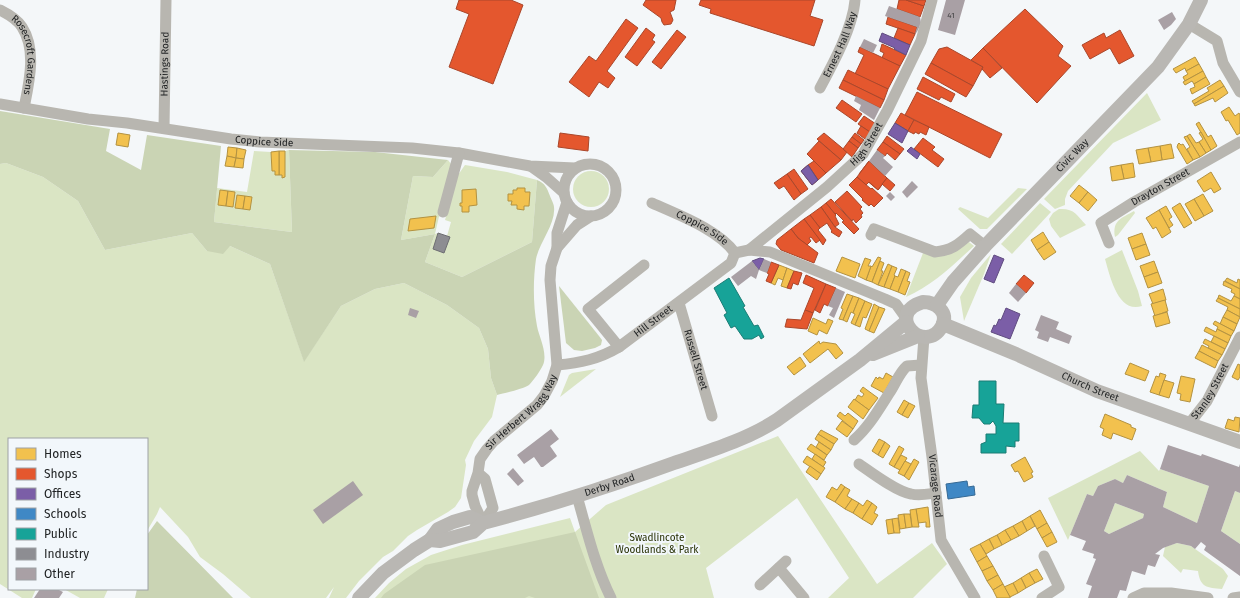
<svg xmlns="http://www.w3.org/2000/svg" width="1240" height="598" font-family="'Fira Sans',sans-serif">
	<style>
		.green { fill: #dae5c4 }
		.forest { fill: #cad4b4 }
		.homes { fill: #f2c14e; stroke: #b39241 }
		.shops { fill: #e4572e; stroke: #aa472b }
		.offices { fill: #7b5ea7; stroke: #604c80 }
		.schools { fill: #3f88c5; stroke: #366a95 }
		.public { fill: #17a398; stroke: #1a7d75 }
		.industry { fill: #8d8d92; stroke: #6d6d71 }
		.building { fill: #a9a0a5; fill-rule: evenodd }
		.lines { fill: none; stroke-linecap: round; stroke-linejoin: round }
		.minor { stroke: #b8b6b0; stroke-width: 11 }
		.major { stroke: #b9b7b3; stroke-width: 14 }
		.labels { text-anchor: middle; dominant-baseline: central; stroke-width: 4; stroke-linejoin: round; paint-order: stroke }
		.number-label { font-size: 8px; fill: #434244 }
		.street-label { font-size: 10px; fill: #212324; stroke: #f2f7fb }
		.park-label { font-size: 10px; fill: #252e00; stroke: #f2f7fb }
	</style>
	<rect width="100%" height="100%" fill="#f4f7f9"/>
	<g class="green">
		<path d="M1147,93l14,27 -48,23 -45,48 -3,8v6l-10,4 -11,-10z"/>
		<path d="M289,150l3,82 -78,-10 3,-34 30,4 7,-41 17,1 1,18 3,1v4h7l1,3 2,-1v-26z"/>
		<path d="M448,160l3,4 -16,70 3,-1 -5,16 11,4 5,-16 -2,-1 4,-14 -6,-2 13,-45 7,-10 42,7 30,8 -5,62 -70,35 -37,-15 10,-28 -34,6 12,-64 20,1z"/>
		<path d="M6,163l37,14 35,24 27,49 87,-17 15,18 23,-5 40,18 34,97 37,-55 34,-17 29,-6 43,22 32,23 9,21 3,29 6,17 -5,22 -18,24 -9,19 1,5 -5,33 -6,9 -7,5 -31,18 -9,6 -15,15 -10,6 -24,24 -13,17h-17l5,-11 -8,11h-75l-28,-24 -23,-17 -12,-20 -28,-30 -3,7 -10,17v-92h-138v150h27l-4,9h-10l-22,-14v-420z"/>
		<circle cx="591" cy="189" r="18"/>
		<path d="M1018,188l9,1 -40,40h-7l-22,-20 2,-2 28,11z"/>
		<path d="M1040,203l11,9 -39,42 -11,-10z"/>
		<path d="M1059,209c15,-1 18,6 27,16l-26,13 -9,-12 -2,-7 4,-6z"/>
		<path d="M1134,211l1,2 -17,22 -3,2c-3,-17 7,-19 19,-26z"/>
		<path d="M969,242l5,4c-21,19 -42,40 -68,51l17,-44c24,6 27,2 46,-11z"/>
		<path d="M1122,250l16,41 4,15c-24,8 -32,-30 -37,-47z"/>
		<path d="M991,254l-7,20 -20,47 -4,-24 11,-19z"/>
		<path d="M596,369l-36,28 9,-22 3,-2z"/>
		<path d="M778,436l99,148 55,-41 15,21 -34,34h-85l21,-20 -52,-80 -91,70 8,30h-339l14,-15 17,-14 25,-14 31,-10 108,-27 5,14 31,-27z"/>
		<path d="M1140,451l19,20 1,-2 49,17 -12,37 -34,-16 4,-15 -40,-17 -4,8 -8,-4 -17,7 -5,10 -6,-2 -19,46 -20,-42z"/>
		<path d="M1235,491l5,2v51l-19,-13z"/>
		<path d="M1115,503l29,11 -1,4 -34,16 -5,-3z"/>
		<path d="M1177,543l14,3 32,23 5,7 -6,13c-15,-1 -22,-2 -24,-18l-15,-2 -2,4 -18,-17 2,-9z"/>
		<path d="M64,589h44l-4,9h-24z"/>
	</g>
	<g class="forest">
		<path d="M0,111l110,18 -4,22 35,19 6,-35 74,11 -7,76 78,10 -3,-82 86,2 73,8 -15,17 -20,-1 -12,64 34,-6 -10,28 37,15 70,-35 5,-62c8,3 10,8 13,16 1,3 4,8 4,11 2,17 -15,36 -18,52 -3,21 -3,46 1,67 2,11 11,27 6,39 -3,6 -9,15 -14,20 -6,4 -24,8 -32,10l-6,-17 -3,-29 -9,-21 -32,-23 -43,-22 -29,6 -34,17 -37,56 -34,-98 -40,-18 -7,8 -16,-3 -15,-18 -87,17 -27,-49 -35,-24 -37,-14 -6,1z"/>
		<path d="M559,286l40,50 3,4 -1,5 -6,3 -13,3 -8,-1 -8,-7z"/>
		<path d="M157,521l76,77h-98l2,-9h10v-54z"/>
		<path d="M575,532l24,66h-64l-6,-2 -4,2h-144l3,-4 41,-29z"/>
	</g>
	<g class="homes">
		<path d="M1195,57l4,7 -13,7 -1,-3 -9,5 -3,-4z"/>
		<path d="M1199,64l4,7 -18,10 -2,-4 5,-3 -2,-3z"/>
		<path d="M1203,71l3,6 -12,7 -2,-3 -7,4 -2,-3z"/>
		<path d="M1206,77l4,7 -18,10 -2,-5 5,-2 -1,-3z"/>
		<path d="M1220,80l4,6 -30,18 -2,-3 17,-10 -2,-3z"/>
		<path d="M1224,86l4,7 -13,9 -2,-4 -18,8 -1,-2z"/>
		<path d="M1229,107l6,9 4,-3 1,2v18l-3,2 -9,-15 -2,1 -5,-9z"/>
		<path d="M1199,122l9,15 3,-2 6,11 -6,4 -15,-26z"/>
		<path d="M1201,132l10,18 -5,3 -7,-11 4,-3 -4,-6z"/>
		<path d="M118,133l12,2 -2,12 -12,-2z"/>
		<path d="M1190,134l6,9 3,-1 7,11 -6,4 -13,-21z"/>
		<path d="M1187,136l13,21 -7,3 -6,-11 3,-2 -6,-10z"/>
		<path d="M1179,143l2,2 2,-1 10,16 -6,4 -10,-17 1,-3z"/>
		<path d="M1171,144l3,14 -12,2 -2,-14z"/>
		<path d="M1160,146l2,14 -11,2 -3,-14z"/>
		<path d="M228,147l9,1 -1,10 -9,-2z"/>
		<path d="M237,148l9,2 -2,9 -8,-1z"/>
		<path d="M1148,148l3,14 -12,2 -3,-14z"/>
		<path d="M279,151h6v26l-3,1v-3h-3z"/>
		<path d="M279,151v24h-4v-4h-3l-1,-19z"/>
		<path d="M227,156l9,2 -2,9 -9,-1z"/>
		<path d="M236,158l8,1 -1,9 -9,-1z"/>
		<path d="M1133,163l2,14 -11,2 -3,-14z"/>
		<path d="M1121,165l3,14 -12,2 -2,-14z"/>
		<path d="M1211,172l10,17 -7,4 -3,-5 -7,4 -7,-11z"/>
		<path d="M1079,185l9,7 -9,11 -9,-7z"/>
		<path d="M517,188h8v4h5l-1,14h-5v4l-7,-1v-4h-6l1,-4h-4v-7h5v-4h4z"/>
		<path d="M476,189l1,16 -8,1v6h-7v-6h-2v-3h2v-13z"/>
		<path d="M220,190l8,1 -2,15 -8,-1z"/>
		<path d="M228,191l7,1 -2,15 -7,-1z"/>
		<path d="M1088,192l9,8 -9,11 -9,-8z"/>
		<path d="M1203,194l10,17 -9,5 -10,-17z"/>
		<path d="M237,195l8,1 -2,13 -8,-1z"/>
		<path d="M245,196l7,1 -2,13 -7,-1z"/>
		<path d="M1194,199l10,17 -9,5 -10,-17z"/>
		<path d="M1180,203l12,20 -8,5 -12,-20z"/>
		<path d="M1166,206l6,11 -3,2 4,6 -4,3 -10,-18z"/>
		<path d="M1159,210l12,22 -9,6 -6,-11 -3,2 -7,-11z"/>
		<path d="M436,216l-2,12 -26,3 2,-12z"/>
		<path d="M1043,232l6,10 -12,8 -6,-10z"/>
		<path d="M1142,233l4,11 -14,5 -4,-11z"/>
		<path d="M1049,242l7,10 -12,8 -7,-10z"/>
		<path d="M1146,244l4,11 -14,5 -4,-11z"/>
		<path d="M842,257l18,7 -5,14 -19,-7z"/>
		<path d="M878,257l3,1 -9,24 -6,-2 5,-14 1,1z"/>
		<path d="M865,258l6,2 -3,6h3l-5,14 -8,-4z"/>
		<path d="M880,261l4,2 -3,8h2l-5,14 -6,-3z"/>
		<path d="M1154,261l4,11 -14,5 -4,-11z"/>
		<path d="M888,264l4,2 -8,21 -6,-2z"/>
		<path d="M779,265l8,3 -4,12 -5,-2 -3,7 -4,-2z"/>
		<path d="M892,266l5,2 -3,7 1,1 -5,13 -6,-2z"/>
		<path d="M787,268l7,3 -7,17 -6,-2z"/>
		<path d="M901,269l5,2 -8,21 -8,-3 5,-13 3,1z"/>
		<path d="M906,271l4,2 -3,8 3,1 -5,13 -7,-3z"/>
		<path d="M1158,272l4,11 -14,5 -4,-11z"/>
		<path d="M1227,278l10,5 1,-4 2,1v9l-15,-8z"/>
		<path d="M1224,281l16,8v10l-6,-3 1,-2 -4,-2 1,-3 -9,-4z"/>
		<path d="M1163,289l3,11 -13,4 -4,-10z"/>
		<path d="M847,294l6,2 -10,24 -4,-1 4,-10 -2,-1z"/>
		<path d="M1219,295l12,6 3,-5 6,3v10l-22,-11z"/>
		<path d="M853,296l6,2 -6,15 -2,-1 -4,10 -4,-2z"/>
		<path d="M859,298l6,3 -10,24 -4,-2 4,-9 -2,-1z"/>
		<path d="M1218,298l22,11v8l-13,-7 1,-3 -12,-6z"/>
		<path d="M1165,300l3,11 -13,5 -4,-12z"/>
		<path d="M865,301l7,3 -6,14 -3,-1 -3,10 -5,-2z"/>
		<path d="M874,304l5,3 -10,24 -4,-2z"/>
		<path d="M879,307l6,2 -11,24 -5,-2z"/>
		<path d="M1227,310l13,7 -3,7 -14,-7z"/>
		<path d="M1167,312l3,11 -14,4 -3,-11z"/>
		<path d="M1223,317l14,7 -3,7 -14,-7z"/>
		<path d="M813,318l13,6 2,-5 5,2 -6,13 -8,-4 -2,5 -9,-4z"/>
		<path d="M1215,321l19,10 -3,5 -14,-7 1,-2 -5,-3z"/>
		<path d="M1206,327l10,5 1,-3 14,7 -3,7 -24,-12z"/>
		<path d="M1214,336l14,7 -3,6 -14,-7z"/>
		<path d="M1205,339l20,10 -3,6 -14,-7 1,-2 -6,-3z"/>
		<path d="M819,341l1,3 3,-2 13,2 7,9 -7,6 -8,-10 -18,14 -7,-9z"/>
		<path d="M1202,345l20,10 -4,6 -19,-10z"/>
		<path d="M1199,351l19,10 -3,7 -20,-10z"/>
		<path d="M800,357l6,9 -12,9 -7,-8z"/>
		<path d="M1130,363l19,8 -4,10 -20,-7z"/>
		<path d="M1238,364l2,1v12l-2,3 -6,-3z"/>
		<path d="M886,373l7,4 -9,16 -13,-7 5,-9 2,2 1,-2 4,2z"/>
		<path d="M1160,373l6,2 -7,20 -9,-3 6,-16 3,1z"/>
		<path d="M1181,376l14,3 -5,23 -10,-2 1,-6 -4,-1z"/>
		<path d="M1164,380l10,3 -5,15 -10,-3z"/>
		<path d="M863,387l15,11 -9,12 -14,-10 3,-5 4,2 2,-3 -4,-3z"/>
		<path d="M854,399l15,11 -6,9 -15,-12z"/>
		<path d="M904,400l5,3 -7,12 -5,-3z"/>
		<path d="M909,403l6,3 -7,12 -6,-3z"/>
		<path d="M840,412l5,4 3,-3 10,8 -5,8 -16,-13z"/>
		<path d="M1105,414l26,11v2l5,2 -4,11 -19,-7 -2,6 -9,-4 2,-6 -4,-2z"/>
		<path d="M1235,417l5,1 -1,14 -14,-4 3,-9 6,2z"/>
		<path d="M842,421l11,8 -6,8 -11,-8z"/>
		<path d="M821,430l17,9 -4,5 -16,-10z"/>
		<path d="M818,434l16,10 -3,6 -16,-11z"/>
		<path d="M879,439l6,3 -7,13 -6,-4z"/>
		<path d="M819,442l12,8 -4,5 -11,-8z"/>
		<path d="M885,442l5,4 -7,12 -5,-3z"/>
		<path d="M811,444l16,11 -3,5 -17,-11z"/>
		<path d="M899,446l5,3 -10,18 -5,-3z"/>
		<path d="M815,454l11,8 -3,5 -11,-8z"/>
		<path d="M901,455l6,3 -7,12 -6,-3z"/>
		<path d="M807,456l18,12 -4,6 -18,-12z"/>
		<path d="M1025,457l8,15 -2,1 2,4 -9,5 -6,-11 -3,1 -4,-7z"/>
		<path d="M914,459l5,3 -10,18 -5,-4z"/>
		<path d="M905,461l6,3 -7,12 -6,-3z"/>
		<path d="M810,466l11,8 -4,6 -11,-8z"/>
		<path d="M841,484l4,3 -10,15 -9,-5 6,-10 5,3z"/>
		<path d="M845,487l5,3 -3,6 5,3 -7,10 -10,-7z"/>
		<path d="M852,499l7,4 -6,10 -8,-4z"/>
		<path d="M867,500l5,3 -10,16 -9,-6 6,-10 4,3z"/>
		<path d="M872,503l5,4 -3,6 4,2 -6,10 -10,-6z"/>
		<path d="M928,507l2,20h-4v-5l-8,1 -2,-14z"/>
		<path d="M916,509l3,18h-7l-2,-17z"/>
		<path d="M1040,510l7,13 -10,6 -7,-13z"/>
		<path d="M904,514l2,14 -6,1 -2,-14z"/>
		<path d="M904,514h6l2,13 -6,1z"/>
		<path d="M1030,516l5,10 -8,5 -5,-10z"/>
		<path d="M898,518l2,15h-6l-2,-14z"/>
		<path d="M892,519l2,14 -6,1 -2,-14z"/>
		<path d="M1022,521l5,10 -8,5 -6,-10z"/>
		<path d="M1047,523l5,9 -10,6 -5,-9z"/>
		<path d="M1013,526l6,10 -8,4 -6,-10z"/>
		<path d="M1005,530l6,10 -9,5 -5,-10z"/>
		<path d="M1052,532l5,10 -10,5 -5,-9z"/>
		<path d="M997,535l5,10 -8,4 -5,-10z"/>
		<path d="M989,539l5,10 -8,5 -6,-10z"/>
		<path d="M980,544l7,12 -10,6 -7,-13z"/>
		<path d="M987,556l6,10 -11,5 -5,-9z"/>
		<path d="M993,566l5,9 -11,6 -5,-10z"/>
		<path d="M1037,569l6,10 -8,4 -6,-10z"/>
		<path d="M1029,573l6,10 -9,5 -5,-10z"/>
		<path d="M998,575l5,9 -10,6 -6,-9z"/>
		<path d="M1021,578l5,10 -8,5 -5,-10z"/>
		<path d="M1013,583l5,10 -8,4 -6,-10z"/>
		<path d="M1003,584l7,13v1h-13l-4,-8z"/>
	</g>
	<g class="shops">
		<path d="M459,0h52l12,5 -30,79 -44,-17 20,-53 -13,-5z"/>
		<path d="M646,0h30l-2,10 -4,2 3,8 -2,4 -7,1 -2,-3 -1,-4 -18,-13z"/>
		<path d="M701,0h114l-5,16 13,4 -9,26 -104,-33 1,-4 -12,-4z"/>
		<path d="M899,0h7l18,6 -4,11 -23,-8z"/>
		<path d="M906,0h20l-2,6z"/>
		<path d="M1025,9l38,37 -5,10 13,10 -34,37 -54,-55z"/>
		<path d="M888,17l29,10 -2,7 -29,-10z"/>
		<path d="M626,19l12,9 -31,43 8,7 -7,10 -9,-6 -10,15 -20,-15 20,-26 7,5z"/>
		<path d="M646,28l9,7 -3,5 3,2 -18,24 -12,-9z"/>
		<path d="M898,28l17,6 -5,11 -16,-7z"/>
		<path d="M677,30l9,7 -25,32 -9,-7z"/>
		<path d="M1120,30l14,26 -15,8 -9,-16 -20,11 -8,-14 22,-12 2,5z"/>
		<path d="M882,44l24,11 -6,11 -18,-8 2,-5 -4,-2z"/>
		<path d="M860,47l40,19 -12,23 -33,-15 9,-19 -6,-3z"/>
		<path d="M947,47l36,20 -10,19 -42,-23 8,-14z"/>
		<path d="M983,48l19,20 -12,10 -8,-9 1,-2 -12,-7z"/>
		<path d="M931,63l42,23 -7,11 -41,-23z"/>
		<path d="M848,70l40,19 -4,11 -41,-20z"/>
		<path d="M923,77l32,17 -4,8 -10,-5 -2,3 -22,-11z"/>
		<path d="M843,80l41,20 -4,8 -41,-20z"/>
		<path d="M917,92l85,42 -12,24 -85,-43z"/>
		<path d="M842,100l20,14 -6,8 -20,-14z"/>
		<path d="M901,113l13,7 -6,11 -13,-8z"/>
		<path d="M864,116l12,8 -6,8 -12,-8z"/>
		<path d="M914,120l15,7 -3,8 -6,-3 -1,2 -4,-2 -1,2 -6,-3z"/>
		<path d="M861,126l9,6 -5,7 -8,-6z"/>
		<path d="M560,133l29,4 -1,14 -30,-4z"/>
		<path d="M824,133l23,19 -6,8 -24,-21z"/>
		<path d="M855,133l9,7 -3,4 -9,-7z"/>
		<path d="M887,136l17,13 -4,5 -17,-12z"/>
		<path d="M852,137l9,7 -3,4 -9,-7z"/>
		<path d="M923,138l12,9 -3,3 12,9 -6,8 -24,-18z"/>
		<path d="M819,141l22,19 -15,13 -19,-19z"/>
		<path d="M849,141l9,7 -6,9 -9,-8z"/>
		<path d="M883,142l17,12 -5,6 -8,-7 -2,3 -8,-6z"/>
		<path d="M814,161l12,12 -8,7 -10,-15z"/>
		<path d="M869,161l18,17 -9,12 -19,-16z"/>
		<path d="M869,161l18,17 -9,12 -9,-8 -3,3 -9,-8z"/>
		<path d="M808,165l10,15 -6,5 -11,-14z"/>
		<path d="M794,169l14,20 -7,5 -14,-20z"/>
		<path d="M787,174l14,20 -7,6 -10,-14 -5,3 -5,-6z"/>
		<path d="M857,177l14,12 1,-1 11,10 -9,9 -3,-3 -2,2 -7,-6 1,-1 -14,-14z"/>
		<path d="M887,178l8,7 -5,6 -8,-7z"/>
		<path d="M847,191l15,16 -2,2 3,4 -2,2 1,2 -6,6 -3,-4 -1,2 -17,-19z"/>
		<path d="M831,199l28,30 -5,5 -12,-12 2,-1 -8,-8 -1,1 -9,-11z"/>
		<path d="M826,203l9,11 1,1 -1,1 4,8 -4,3 -14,-20z"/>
		<path d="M821,207l14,20 7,5 -3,5 -8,-5 1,-1 -5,-8 -7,5 -10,-13z"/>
		<path d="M810,215l10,13 -2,2 8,10 -3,5 -19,-26z"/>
		<path d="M804,219l16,21 -4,3 -5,-6 -2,1 2,3 -4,4 -9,-7 -7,-9z"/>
		<path d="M791,229l7,9 20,15 -4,10 -33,-13 -5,-6 1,-4z"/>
		<path d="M771,262l8,3 -8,18 -5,-2 3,-7 -2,-1z"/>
		<path d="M794,271l8,2 -4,12 -5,-2 -2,6 -4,-1z"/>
		<path d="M806,275l20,9 -13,29 -8,-3 9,-22 -11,-5z"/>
		<path d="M1024,275l10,8 -8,10 -10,-9z"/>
		<path d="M826,284l10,4 -8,18 -4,-2 -4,9 -5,-3z"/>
		<path d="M805,310l8,3 -6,16 -22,-2 2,-8 14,1z"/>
	</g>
	<g class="offices">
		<path d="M882,33l28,12 -4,10 -12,-6 1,-1 -16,-7z"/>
		<path d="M895,123l13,8 -6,12 -14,-9z"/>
		<path d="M911,147l9,7 -3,5 -10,-8z"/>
		<path d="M808,165l10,15 -6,5 -11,-14z"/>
		<path d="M994,255l10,4 -10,24 -10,-4z"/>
		<path d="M760,258l4,1 -5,11 -7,-9z"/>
		<path d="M1006,308l14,6 -10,25 -19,-7 3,-7 2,1 3,-7 2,1z"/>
	</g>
	<path class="schools" d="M967,481l1,6 6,-1 1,9 -27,4 -2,-15z"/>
	<g class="public">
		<path d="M729,278l16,28 -2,1 11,19 4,-1 6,12 -3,2 -2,-4 -7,4h-8l-9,-13 -4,2 -7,-13 3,-2 -13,-25z"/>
		<path d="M979,381h17v23h8l-1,19h16v18h-4v6l-9,-1v7h-25v-9l5,-2v-8h10v-8l-3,-5 -3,3h-6l-5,-6h-7l1,-13h6z"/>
	</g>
	<path class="industry" d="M438,233l12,4 -6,16 -11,-4z"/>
	<g class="building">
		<path d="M946,0h19l-10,35 -17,-5z"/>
		<path d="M889,6l31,11 1,6 -4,9 -2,2 2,-7 -32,-11z"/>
		<path d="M1172,12l4,7 -5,6 -7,5 -6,-10z"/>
		<path d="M864,39l13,6 -4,8 -13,-6z"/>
		<path d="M856,96l24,12 -6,12 -15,-10 2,-5 -7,-4z"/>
		<path d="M877,150l8,6 -2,2 10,9 -8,9 -16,-15z"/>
		<path d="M912,181l6,6 -11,11 -5,-6z"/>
		<path d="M890,192l5,5 -4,4 -5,-5z"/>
		<path d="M764,259l7,3 -4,11 -8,-3 -3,9 -5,-3 -13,10 -7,-9 21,-16 7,9z"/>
		<path d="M1016,284l10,9 -8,9 -9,-9z"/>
		<path d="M836,288l9,4 -11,26 -5,-3 4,-7 -5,-2z"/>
		<path d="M410,308l9,3 -3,7 -8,-3z"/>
		<path d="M1041,315l18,7 -3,7 16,7 -3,8 -19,-7 -2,5 -11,-4 2,-6 -4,-2z"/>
		<path d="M551,429l8,10 -9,7 7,10 -1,1 -13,10h-2l-7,-10 -10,7 -7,-9z"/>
		<path d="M1168,445l33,11 1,-2 37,13 1,-3v29l-5,-2 -14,40 19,13v32l-36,-26 2,-4 -5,-4 -6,7 -4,-3 -14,-3 -14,5 -8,6 5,1 -5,12 -7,-2 -3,10 -13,-4 -6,20 -6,-1 -3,8h-29l4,-12 -6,-2 10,-25 -3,-1 1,-4 -12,-4 4,-9 -16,-6 17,-41 6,2 5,-10 17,-7 8,4 4,-8 40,17 -4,15 34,16 12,-37 -49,-17zM1115,503l29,11 -1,4 -34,16 -5,-3z"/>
		<path d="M513,468l11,13 -6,5 -11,-12z"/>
		<path d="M353,481l10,14 -40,29 -10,-14z"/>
		<path d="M40,589h17l6,3 -4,6h-25z"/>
	</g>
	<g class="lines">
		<g class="minor">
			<path id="s1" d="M0,10c8,4 17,9 22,17 15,23 7,56 2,81"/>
			<path d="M1189,24l28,17 6,22 17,29"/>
			<path id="s2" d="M820,88c13,-24 33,-61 35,-88"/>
			<path id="s3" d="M0,104l88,15 39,4 104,16 29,3 152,6 47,5 71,13 45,2"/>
			<path id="s4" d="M164,128l2,-128"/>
			<circle cx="590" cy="190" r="26"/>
			<path d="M532,167l14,10 18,16"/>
			<path id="s5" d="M652,203c26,12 66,26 83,50l14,-3 21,2 115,47 11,5 10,14"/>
			<path d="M443,212l16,-59"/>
			<path d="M871,235l3,-6 61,23c16,-1 24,-8 35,-18l15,12"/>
			<path id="s6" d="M1109,243l-8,-20 33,-21 106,-60"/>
			<path d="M557,248l20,-23 14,-9"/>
			<path id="s7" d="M749,250l78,-63 36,-33 24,-43 34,-70 11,-41"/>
			<path id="s8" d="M679,303l33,113"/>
			<path id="s9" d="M924,337l-3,41 11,79 9,83 34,58"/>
			<path d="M619,347l-31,-38 56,-44"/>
			<path id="s10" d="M557,365c23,-2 42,-6 62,-18l112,-84 4,-10"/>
			<path id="s11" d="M1189,424l18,-23 33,-64"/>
			<path d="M854,440c15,-13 25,-31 36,-48 6,-9 9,-19 17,-26l14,-1"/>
			<path d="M859,464c13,9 38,28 52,30 9,2 17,0 25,-1"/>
			<path id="s12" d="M478,473l7,6 8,29 -10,15 -8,-17 -3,-11v-4l6,-18 2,-14 7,-10 7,-8 43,-36 7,-9 8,-15 5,-16 -7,-85 1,-14 6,-18v-15l10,-31"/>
			<path d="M577,496c10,35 18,70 34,102"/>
			<path d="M779,568l25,30"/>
			<path d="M760,585l26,-24"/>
			<path d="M1042,598l17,-11 -15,-31"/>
			<path d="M1133,598l11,-5h27l37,5"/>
			<path d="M1233,598l7,-1"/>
		</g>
		<g class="major">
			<path d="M923,302c13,0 26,10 19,24 -17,31 -59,-12 -19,-24z"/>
			<path id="s13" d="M937,305l16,-23 32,-36 173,-179 31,-43 12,-24"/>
			<path id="s14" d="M943,324l73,30 81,37 143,51"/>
			<path d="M873,354l45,-18"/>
			<path d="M430,540l8,-11 15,-7 17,-5 13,6"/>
			<path id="s15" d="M359,598l24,-25 31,-23 16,-10 10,1 33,-9 10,-9c65,-17 128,-37 191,-60 35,-12 72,-23 103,-43l83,-60 46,-38"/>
		</g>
	</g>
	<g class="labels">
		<g class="number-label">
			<text x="951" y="15">41</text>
		</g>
		<g class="street-label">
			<text stroke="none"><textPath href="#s2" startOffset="48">Ernest Hall Way</textPath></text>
			<text stroke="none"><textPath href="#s1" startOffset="56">Rosecroft Gardens</textPath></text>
			<text stroke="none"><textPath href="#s4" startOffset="64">Hastings Road</textPath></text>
			<text stroke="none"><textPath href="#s3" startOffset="267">Coppice Side</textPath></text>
			<text stroke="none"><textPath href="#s7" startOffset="159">High Street</textPath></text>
			<text stroke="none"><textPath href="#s13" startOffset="202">Civic Way</textPath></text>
			<text stroke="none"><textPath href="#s6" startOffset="91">Drayton Street</textPath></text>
			<text stroke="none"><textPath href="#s5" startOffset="56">Coppice Side</textPath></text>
			<text stroke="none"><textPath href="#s10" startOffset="108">Hill Street</textPath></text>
			<text stroke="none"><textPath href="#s8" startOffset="59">Russell Street</textPath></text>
			<text stroke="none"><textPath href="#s14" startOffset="160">Church Street</textPath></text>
			<text stroke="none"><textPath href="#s11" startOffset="39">Stanley Street</textPath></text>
			<text stroke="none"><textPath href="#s12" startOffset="188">Sir Herbert Wragg Way</textPath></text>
			<text stroke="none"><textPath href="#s15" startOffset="282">Derby Road</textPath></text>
			<text stroke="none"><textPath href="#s9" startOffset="150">Vicarage Road</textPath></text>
		</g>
		<g class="park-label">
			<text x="657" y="538">Swadlincote<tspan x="657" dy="12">Woodlands &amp; Park</tspan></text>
		</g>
	</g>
	<rect x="8" y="438" width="140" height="152" fill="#f2f7fb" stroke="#9ea2a5"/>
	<rect x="16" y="448" width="20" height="12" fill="#f2c14e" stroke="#9ea2a5"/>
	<text x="44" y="458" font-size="12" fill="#212324">Homes</text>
	<rect x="16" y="468" width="20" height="12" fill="#e4572e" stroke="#9ea2a5"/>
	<text x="44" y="478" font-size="12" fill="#212324">Shops</text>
	<rect x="16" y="488" width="20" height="12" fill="#7b5ea7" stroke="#9ea2a5"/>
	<text x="44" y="498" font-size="12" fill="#212324">Offices</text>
	<rect x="16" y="508" width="20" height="12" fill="#3f88c5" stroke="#9ea2a5"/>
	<text x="44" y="518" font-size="12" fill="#212324">Schools</text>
	<rect x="16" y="528" width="20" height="12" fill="#17a398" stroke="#9ea2a5"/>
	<text x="44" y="538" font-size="12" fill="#212324">Public</text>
	<rect x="16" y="548" width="20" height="12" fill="#8d8d92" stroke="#9ea2a5"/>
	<text x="44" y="558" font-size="12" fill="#212324">Industry</text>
	<rect x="16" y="568" width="20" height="12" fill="#a9a0a5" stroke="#9ea2a5"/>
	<text x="44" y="578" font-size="12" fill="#212324">Other</text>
</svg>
